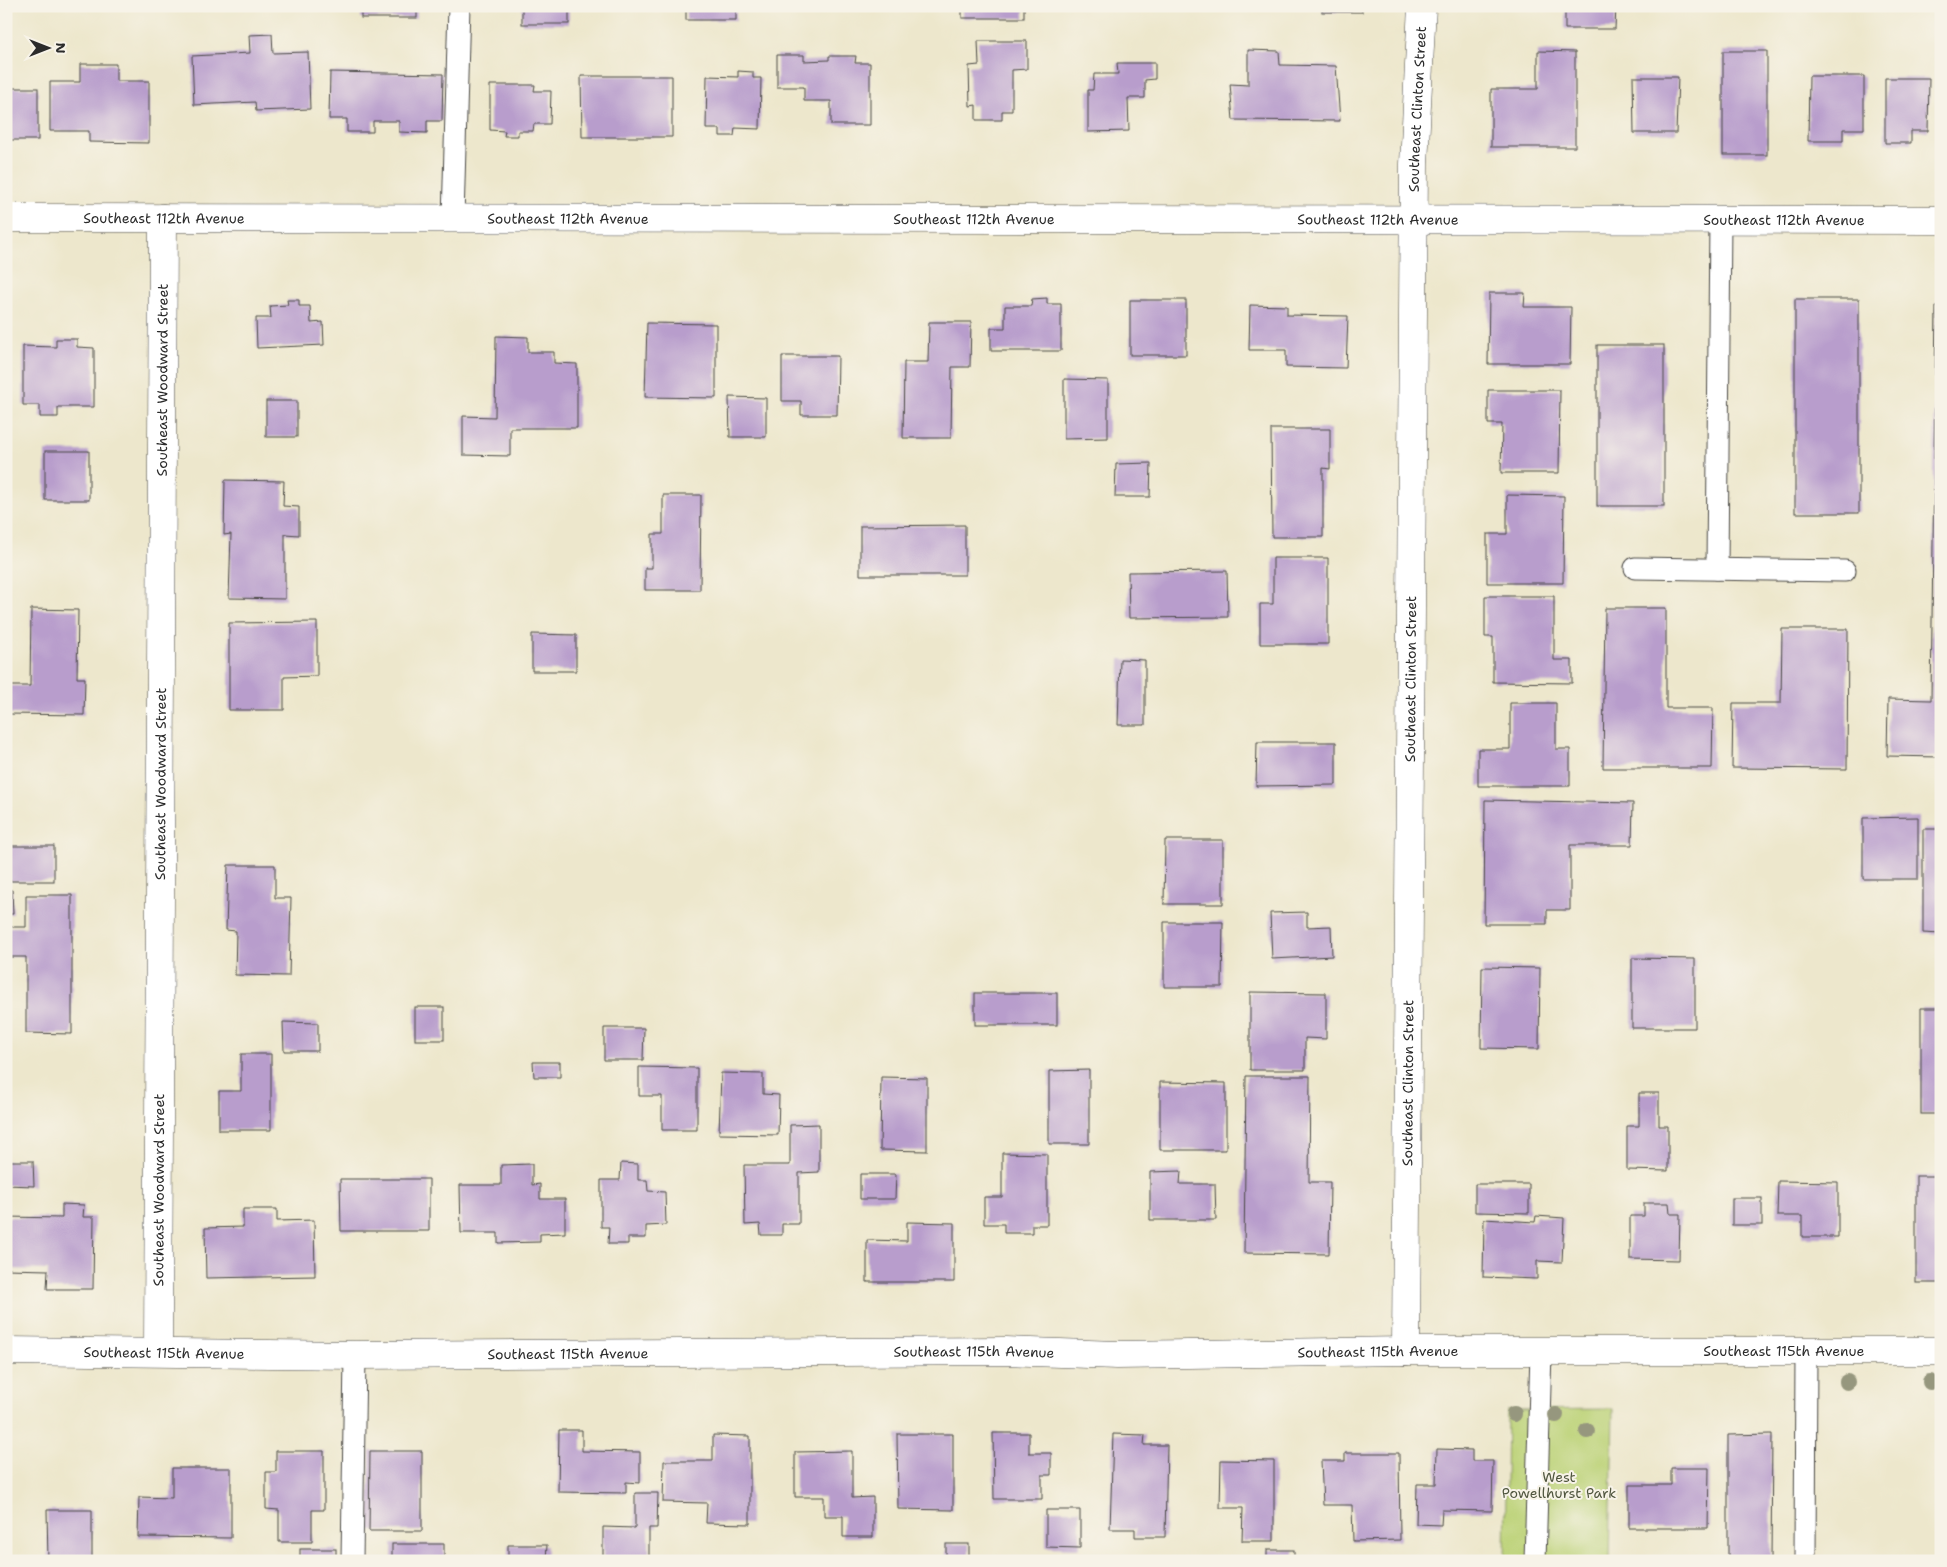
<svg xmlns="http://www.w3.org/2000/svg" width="1947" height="1567" font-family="'Shantell Sans',sans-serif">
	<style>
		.green { fill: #bbd276; stroke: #737e50 }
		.building { fill: #b89dcc }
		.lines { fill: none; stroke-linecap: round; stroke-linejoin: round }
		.service-casing { stroke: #484743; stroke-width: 23 }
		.minor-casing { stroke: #484743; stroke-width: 29 }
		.secondary-casing { stroke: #484743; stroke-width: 29 }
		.service { stroke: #fff; stroke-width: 21 }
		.minor { stroke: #fff; stroke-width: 28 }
		.secondary { stroke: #fff; stroke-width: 28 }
		.tree { fill: #96977e }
		.labels { text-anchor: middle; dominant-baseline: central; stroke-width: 4; stroke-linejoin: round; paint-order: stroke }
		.street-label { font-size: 14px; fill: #2b2b2b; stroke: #f7f3e8 }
		.park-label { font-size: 14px; fill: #4f553e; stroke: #f7f3e8 }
	</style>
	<rect width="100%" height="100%" fill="#f7f3e8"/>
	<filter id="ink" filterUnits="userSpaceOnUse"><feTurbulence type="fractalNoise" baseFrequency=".02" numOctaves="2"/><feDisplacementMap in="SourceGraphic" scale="10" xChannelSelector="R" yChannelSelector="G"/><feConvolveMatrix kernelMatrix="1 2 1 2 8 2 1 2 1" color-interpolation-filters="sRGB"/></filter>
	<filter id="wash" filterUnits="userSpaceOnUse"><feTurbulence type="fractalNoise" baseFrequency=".0096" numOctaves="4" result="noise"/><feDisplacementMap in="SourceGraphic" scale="20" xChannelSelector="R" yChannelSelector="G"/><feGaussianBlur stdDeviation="1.12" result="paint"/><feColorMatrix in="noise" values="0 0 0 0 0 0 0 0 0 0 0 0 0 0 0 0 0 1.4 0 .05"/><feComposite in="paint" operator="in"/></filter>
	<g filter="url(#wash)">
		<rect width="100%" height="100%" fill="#ede7cc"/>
		<path class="green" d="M1613,1409l-3,152h-105l2,-151z"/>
		<g id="blocks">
			<g class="building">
				<rect x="361" y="6" width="56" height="12"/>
				<rect x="522" y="6" width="47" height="18"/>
				<rect x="686" y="6" width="50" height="14"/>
				<rect x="962" y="6" width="62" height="12"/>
				<rect x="1322" y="6" width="40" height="6"/>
				<path d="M1565,6h51l-1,23h-50z"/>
				<rect x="1867" y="6" width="36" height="2"/>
				<path d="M272,34l1,19 35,-1 2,57 -54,2 -1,-9 -61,3 -2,-49 58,-3 -1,-18z"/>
				<path d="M978,41h49v28l-15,1v41h-10v9h-26v-15l-6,1 -1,-40 10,-1z"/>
				<path d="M1248,50l31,1 1,14 56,1 4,55 -107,-1 -3,-36 18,1z"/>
				<path d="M1538,51l37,1v95h-84v-58h47z"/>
				<rect x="1723" y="51" width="44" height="104"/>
				<path d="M777,55h27v6l25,-1v-4h27l-1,7h15v62h-39v-24h-27v-14h-27z"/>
				<path d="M1117,63h38v16l-10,1v18h-17l1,33 -41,1v-42h5l1,-16h24z"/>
				<path d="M80,64h36v17h33v62l-60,-1v-11h-39v-49h30z"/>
				<path d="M738,71l15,1v6h8l-1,51 -25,-1 -1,8h-14v-7h-14l1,-53 31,1z"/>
				<path d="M330,72l113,2 -1,47h-15v12l-28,-1v-11h-26v11h-26v-13h-18z"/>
				<path d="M581,76h91v61h-90z"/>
				<path d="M1809,76h55v53h-21v12h-35z"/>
				<path d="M1633,77h45l-2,56h-42z"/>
				<path d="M1885,78h44l-1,53h-17v12h-26z"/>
				<path d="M490,85h45l-1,6h17l-1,33h-16l-1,7h-15v5h-14l1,-5 -15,-1z"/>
				<rect x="6" y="88" width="32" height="52"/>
				<path d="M1489,293h36l-1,14h47l-1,57h-82z"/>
				<path d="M1047,298v6h14v47h-70v-23h14v-22h26l1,-7z"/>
				<rect x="1795" y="299" width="64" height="214"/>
				<path d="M287,300h12v6h11l1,17 12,-1 1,23 -67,3 -1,-30h15l-1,-12 18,-1z"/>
				<rect x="1130" y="300" width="56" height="55"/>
				<path d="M1250,305l37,1v9l61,1 -2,52 -60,-1v-17h-37z"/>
				<path d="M1936,307h5v450l-54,-1 1,-57 43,1z"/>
				<path d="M929,322h42l-1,45h-18l-1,71h-48l1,-76h24z"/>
				<path d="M647,323l69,1v74l-71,-1z"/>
				<path d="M496,336l32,1v15h26v11l23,1v64h-67v28l-47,-1v-39l32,1z"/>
				<path d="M56,339h21v8l17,1v59h-36v10h-18v-12h-17v-59l33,1z"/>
				<rect x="1597" y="345" width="67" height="161"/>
				<path d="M782,356h56l-1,59h-36v-14h-19z"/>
				<path d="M1064,379l44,1v58l-44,1z"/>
				<path d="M1488,390h72l-1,83h-58l1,-49h-14z"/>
				<path d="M729,397l37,1v39h-36z"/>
				<rect x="266" y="401" width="31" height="36"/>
				<path d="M1271,429h59v40l-7,-1v69h-51z"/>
				<rect x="45" y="451" width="44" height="49"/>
				<path d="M1151,463l-1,34h-35l1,-33z"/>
				<path d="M225,480l59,1 -1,25 16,1v28l-14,-1v65l-56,-1 2,-64 -7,1z"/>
				<path d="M663,495h38l-1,95h-55v-22h7v-34h11z"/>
				<path d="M1507,495l57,1 -1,87h-76v-49h20z"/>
				<path d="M965,525v50h-105v-49z"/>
				<path d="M1273,558h55v86h-68v-40h13z"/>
				<path d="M1227,571l1,46 -99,1 -1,-46z"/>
				<path d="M1485,596h69v64h18v23l-79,-1v-45h-8z"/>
				<path d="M1605,608h61v100h47l-1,60h-109z"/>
				<path d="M31,609l47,1 -1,68h8l-1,37 -76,-1 1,-28h21z"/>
				<path d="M317,622v54l-33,1v33h-55v-87z"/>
				<path d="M1782,629h66l-1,140 -115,-1 1,-65h48z"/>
				<path d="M532,634l44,1v36h-44z"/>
				<path d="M1120,659l25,1v65h-27z"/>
				<path d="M1510,703h46v46h14v37h-92v-37h32z"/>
				<path d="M1257,742h79v43l-80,1z"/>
				<path d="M1485,800l148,3 -1,42h-62v65h-23v14h-63z"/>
				<path d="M1918,817v62h-55v-61z"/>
				<path d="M1923,829h18v105l-18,-1z"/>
				<path d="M1165,840h58v64h-59z"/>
				<rect x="6" y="846" width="48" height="35"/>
				<path d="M228,865h47v33h16l-2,78 -54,-1 1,-44 -10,-1z"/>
				<path d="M6,890h6l1,24h-7z"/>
				<path d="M26,895h46v139l-46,-1v-76h-20v-30h20z"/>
				<path d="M1307,912v15l24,-1 1,30 -60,3 -2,-46z"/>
				<path d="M1164,922h59l-1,65h-58z"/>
				<path d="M1632,958l63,1v69h-63z"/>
				<path d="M1482,967l58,1 -1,81 -58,-1z"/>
				<path d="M1250,992l76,1v46l-21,-1v32h-55z"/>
				<rect x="975" y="993" width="82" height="32"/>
				<rect x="415" y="1007" width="29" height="33"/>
				<rect x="1921" y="1008" width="20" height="106"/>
				<path d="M283,1022l35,1v28h-34z"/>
				<path d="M604,1028h40l-1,32h-39z"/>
				<path d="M241,1054h30v76h-52v-39h22z"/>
				<path d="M533,1062h27v15h-26z"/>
				<path d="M639,1067l58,1v62h-35v-34h-23z"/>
				<path d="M1089,1070v74h-40v-73z"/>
				<path d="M721,1073l42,1v20l16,1 -1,40 -59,-1z"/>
				<path d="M1246,1076h64l-1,106h21l-1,72 -85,-1z"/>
				<path d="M881,1077l46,1v73l-47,-1z"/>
				<path d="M1160,1082l66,1v67h-66z"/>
				<path d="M1639,1093h20v33h9v45l-41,-1v-44h12z"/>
				<path d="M819,1124v48l-20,1v51h-17v11h-21l-1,-11 -15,1 -1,-60h46v-40z"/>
				<path d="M1002,1153l45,1v71h-15v8h-28v-9h-20v-27h18z"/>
				<path d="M6,1161h27l1,25 -28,-1z"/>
				<path d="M621,1163l17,1v16h9l1,11 17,1 1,33 -20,1v12h-18v6h-20l1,-17h-8v-47h19z"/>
				<path d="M532,1164v21l8,-1v15h25v34l-25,1v8l-42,1v-10h-37l-1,-48h41v-20z"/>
				<path d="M1181,1171l-1,13h35l1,36h-66v-48z"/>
				<path d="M860,1174h36l-1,25h-35z"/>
				<rect x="1916" y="1176" width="25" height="107"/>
				<path d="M340,1179h89v52h-88z"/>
				<path d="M1778,1181l60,1v55h-36v-21h-25z"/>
				<path d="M1475,1184h54v29l-54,-1z"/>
				<rect x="1732" y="1198" width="30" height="27"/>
				<path d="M1644,1203h25l1,11h10l-1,46 -49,-1v-43h14z"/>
				<path d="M62,1204l22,1 -1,12h11l-1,72h-46l1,-19 -42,-1v-52l56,1z"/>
				<path d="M243,1209h34v12l37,-1 1,56 -109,2 -1,-50 38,-1z"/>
				<path d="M1536,1216l28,2 -2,44 -25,-1v18l-54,-2 1,-58 51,3z"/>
				<path d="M907,1222l47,1v59h-87v-42l40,1z"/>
				<path d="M559,1430h23v21l58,1v31l-14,-1v11l-68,-1z"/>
				<path d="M993,1433h36v20h22v22h-9v24h-48z"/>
				<path d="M897,1434h56v76l-55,-1z"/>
				<path d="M1113,1434l32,1 -1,10h23l-2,92h-30v-8h-25z"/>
				<path d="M1772,1434l-1,127h-43v-126z"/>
				<path d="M713,1435l37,1v88l-44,-1 1,-20 -44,-1 1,-41h49z"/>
				<path d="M1437,1449l35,1v11h21l-1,50 -50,-1 -1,15 -25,-1 1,-40h19z"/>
				<path d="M276,1451h48v59h-12v32h-33v-32l-13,-1v-37h10z"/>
				<path d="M370,1451h52v80h-53z"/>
				<path d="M852,1451v47l21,-1v40h-30v-21h-19v-19h-29v-45z"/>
				<path d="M1345,1453h54l1,87 -47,1 -1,-36h-29l-2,-44h24z"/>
				<path d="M1221,1460l53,1v80h-32l1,-33h-23z"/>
				<path d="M172,1468h59v70l-93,-1 1,-40 33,1z"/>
				<path d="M1671,1468h38l-1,60h-79v-43h42z"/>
				<path d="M635,1493h23l-1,35h-8v33h-46v-34l32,1z"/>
				<path d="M47,1510h45v51h-44z"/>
				<path d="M1046,1510h34v38l-34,-1z"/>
				<rect x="392" y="1544" width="52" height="17"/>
				<rect x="946" y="1544" width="23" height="17"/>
				<path d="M508,1545h39l-1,16h-38z"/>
				<rect x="300" y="1549" width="36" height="12"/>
				<rect x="1267" y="1550" width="27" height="11"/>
			</g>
		</g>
	</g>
	<g filter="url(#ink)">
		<use href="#blocks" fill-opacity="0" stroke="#484743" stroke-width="1"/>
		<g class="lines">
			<defs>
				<g id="service">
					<path d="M453,218l6,-212"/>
					<path d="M1635,568l210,3"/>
					<path d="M1717,569l3,-350"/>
					<path d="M352,1561l3,-206"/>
					<path d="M1535,1561l6,-210"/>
					<path d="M1805,1561l1,-210"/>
				</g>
				<g id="minor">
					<path id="s1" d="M6,1351l349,4 651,-4 111,4 289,-4h535"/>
					<path id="s2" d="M1406,1351l8,-1187 8,-158"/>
					<path id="s3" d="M158,1352l5,-1134"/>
				</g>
				<g id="secondary">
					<path id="s4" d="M6,218l1935,2"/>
				</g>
			</defs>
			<use href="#service" class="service-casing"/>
			<use href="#minor" class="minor-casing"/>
			<use href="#secondary" class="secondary-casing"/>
			<use href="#service" class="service"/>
			<use href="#minor" class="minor"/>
			<use href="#secondary" class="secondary"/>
		</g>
		<g class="tree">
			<circle cx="1847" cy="1382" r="8"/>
			<circle cx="1930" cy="1382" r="8"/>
			<circle cx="1514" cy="1414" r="8"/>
			<circle cx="1556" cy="1415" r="8"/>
			<circle cx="1587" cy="1431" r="8"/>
		</g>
	</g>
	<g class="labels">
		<g class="street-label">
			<text stroke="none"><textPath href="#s2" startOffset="1242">Southeast Clinton Street</textPath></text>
			<text stroke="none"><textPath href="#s4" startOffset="158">Southeast 112th Avenue</textPath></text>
			<text stroke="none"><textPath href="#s4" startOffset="562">Southeast 112th Avenue</textPath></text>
			<text stroke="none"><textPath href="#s4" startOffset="968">Southeast 112th Avenue</textPath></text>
			<text stroke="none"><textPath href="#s4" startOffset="1372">Southeast 112th Avenue</textPath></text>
			<text stroke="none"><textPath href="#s4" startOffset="1778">Southeast 112th Avenue</textPath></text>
			<text stroke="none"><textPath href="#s3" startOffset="972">Southeast Woodward Street</textPath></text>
			<text stroke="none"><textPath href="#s2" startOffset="672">Southeast Clinton Street</textPath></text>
			<text stroke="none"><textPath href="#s3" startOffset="568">Southeast Woodward Street</textPath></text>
			<text stroke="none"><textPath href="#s2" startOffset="268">Southeast Clinton Street</textPath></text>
			<text stroke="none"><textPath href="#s3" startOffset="162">Southeast Woodward Street</textPath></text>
			<text stroke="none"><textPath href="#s1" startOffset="1778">Southeast 115th Avenue</textPath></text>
			<text stroke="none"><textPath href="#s1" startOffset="158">Southeast 115th Avenue</textPath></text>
			<text stroke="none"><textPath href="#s1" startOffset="968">Southeast 115th Avenue</textPath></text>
			<text stroke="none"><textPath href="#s1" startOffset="1372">Southeast 115th Avenue</textPath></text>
			<text stroke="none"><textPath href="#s1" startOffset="562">Southeast 115th Avenue</textPath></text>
		</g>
		<g class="park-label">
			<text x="1559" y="1477">West<tspan x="1559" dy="16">Powellhurst Park</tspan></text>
		</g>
	</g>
	<rect width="1947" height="1567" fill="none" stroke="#f7f3e8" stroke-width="25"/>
	<g transform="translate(48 48) rotate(90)" stroke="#f7f3e8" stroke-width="4" paint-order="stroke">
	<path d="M0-4L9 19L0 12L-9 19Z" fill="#2b2b2b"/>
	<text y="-8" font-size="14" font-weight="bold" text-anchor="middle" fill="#2b2b2b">N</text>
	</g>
</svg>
